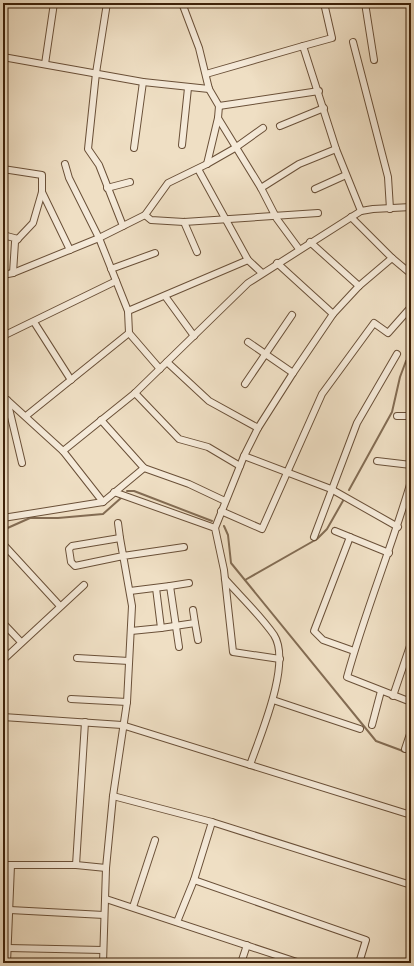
<svg xmlns="http://www.w3.org/2000/svg" width="414" height="966" font-family="'Sorts Mill Goudy',serif">
	<style>
		.lines { fill: none; stroke-linecap: round; stroke-linejoin: round }
		.stream { stroke: #836c53; stroke-width: 2 }
		.minor-casing { stroke: #6a5038; stroke-width: 8 }
		.minor { stroke: #f5ead9; stroke-width: 6 }
	</style>
	<rect width="100%" height="100%" fill="#efdfc4"/>
	<filter id="stains"><feTurbulence type="fractalNoise" baseFrequency=".005" numOctaves="4"/><feColorMatrix values="0 0 0 0 .2 0 0 0 0 .09 0 0 0 0 .02 0 0 0 .5 -.17"/></filter>
	<radialGradient id="worn" r=".72"><stop offset=".6" stop-color="#630" stop-opacity="0"/><stop offset="1" stop-color="#630" stop-opacity=".3"/></radialGradient>
	<g class="lines">
		<g class="stream">
			<path d="M349,490l43,-78 8,-35 6,-16 5,-5"/>
			<path d="M127,491h7l78,30"/>
			<path d="M224,526l4,9 3,28 145,178 35,13"/>
			<path d="M3,530l27,-12h28l45,-4 18,-16"/>
			<path d="M245,580l72,-41 10,-10 17,-30"/>
		</g>
		<defs>
			<g id="minor">
				<path d="M107,3l-11,70 -8,76 11,16 24,61"/>
				<path d="M182,3l17,45 10,41 10,17 -1,12 43,70 16,31 22,30"/>
				<path d="M324,3l8,35 -29,8 33,103 25,62"/>
				<path d="M365,3l9,57"/>
				<path d="M353,42l35,135 2,32"/>
				<path d="M3,57l140,25 66,7"/>
				<path d="M45,64l9,-61"/>
				<path d="M206,74l97,-28"/>
				<path d="M219,106l100,-15"/>
				<path d="M280,126l44,-18"/>
				<path d="M182,145l6,-57"/>
				<path d="M134,148l9,-66"/>
				<path d="M65,164l4,14 30,60 29,73 1,22 31,36"/>
				<path d="M207,164l11,-46"/>
				<path d="M3,169l39,6v17l-9,31 -18,19 -2,31"/>
				<path d="M198,169l50,91 14,13"/>
				<path d="M107,188l23,-6"/>
				<path d="M261,188l38,-24 37,-15"/>
				<path d="M315,189l31,-14"/>
				<path d="M42,192l28,58"/>
				<path d="M145,215l6,5 33,2 134,-9"/>
				<path d="M184,222l13,30"/>
				<path d="M3,235l15,4"/>
				<path d="M310,242l49,44"/>
				<path d="M392,258l19,16"/>
				<path d="M277,263l56,51"/>
				<path d="M111,269l44,-16"/>
				<path d="M3,275l10,-2 86,-35 46,-23 23,-32 39,-19 28,-16 28,-20"/>
				<path d="M165,296l29,40"/>
				<path d="M128,311l120,-51"/>
				<path d="M34,322l37,58"/>
				<path d="M3,336l113,-55"/>
				<path d="M248,342l45,31"/>
				<path d="M167,362l42,39 49,27"/>
				<path d="M245,384l47,-69"/>
				<path d="M135,393l44,46 29,8 32,19"/>
				<path d="M7,400l15,63"/>
				<path d="M3,401l4,-1 56,51 40,51"/>
				<path d="M26,416l103,-83"/>
				<path d="M397,416h14"/>
				<path d="M101,420l43,48 45,16 36,17"/>
				<path d="M63,451l72,-58 113,-110 113,-72 12,-2 38,-2"/>
				<path d="M244,456l87,33 67,38"/>
				<path d="M377,461l34,4"/>
				<path d="M411,481c-19,66 -46,130 -64,196l64,25"/>
				<path d="M114,492l101,36 9,42 9,82 47,7"/>
				<path d="M221,511l41,18 60,-135 52,-71 14,10 23,-26"/>
				<path d="M3,518l100,-16 41,-34"/>
				<path d="M118,523l2,15"/>
				<path d="M215,528l29,-72 14,-28 35,-55 40,-59 26,-28 33,-28 -41,-41"/>
				<path d="M335,531l54,22"/>
				<path d="M314,537l43,-114 40,-69"/>
				<path d="M350,537l-36,94 9,9 31,11"/>
				<path d="M3,544l57,62"/>
				<path d="M225,579c16,18 35,36 49,56 18,28 -14,101 -24,130"/>
				<path d="M170,586l19,-3"/>
				<path d="M130,591l40,-5 9,61"/>
				<path d="M3,623l18,19"/>
				<path d="M195,623l3,17"/>
				<path d="M161,628l34,-5 -2,-13"/>
				<path d="M131,631l30,-3 -5,-40"/>
				<path d="M77,658l52,3"/>
				<path d="M3,660l81,-75"/>
				<path d="M393,696l18,-53"/>
				<path d="M71,699l56,3"/>
				<path d="M273,700l87,29"/>
				<path d="M3,717l119,8 289,90"/>
				<path d="M372,725l9,-34"/>
				<path d="M405,749l6,-18"/>
				<path d="M113,796l99,26 199,63"/>
				<path d="M3,865h73l30,3"/>
				<path d="M76,865l9,-143"/>
				<path d="M194,880l172,60 -7,23"/>
				<path d="M106,899l194,64"/>
				<path d="M133,907l22,-67"/>
				<path d="M10,910l94,5"/>
				<path d="M177,922l17,-42 18,-58"/>
				<path d="M8,948l95,2"/>
				<path d="M7,963l4,-98"/>
				<path d="M103,963l3,-95 7,-72 14,-94 5,-96c-4,-23 -8,-45 -12,-68l-48,8 -3,3 2,13 4,4 48,-10 61,-9"/>
				<path d="M241,963l6,-18"/>
			</g>
		</defs>
		<use href="#minor" class="minor-casing"/>
		<use href="#minor" class="minor"/>
	</g>
	<rect width="414" height="966" fill="none" stroke="#efdfc4" stroke-width="16"/>
	<rect x="4" y="4" width="406" height="958" fill="none" stroke="#3d2109" stroke-width="2"/>
	<rect x="8" y="8" width="398" height="950" fill="none" stroke="#3d2109"/>
	<rect width="100%" height="100%" filter="url(#stains)"/>
	<rect width="100%" height="100%" fill="url(#worn)"/>
</svg>
